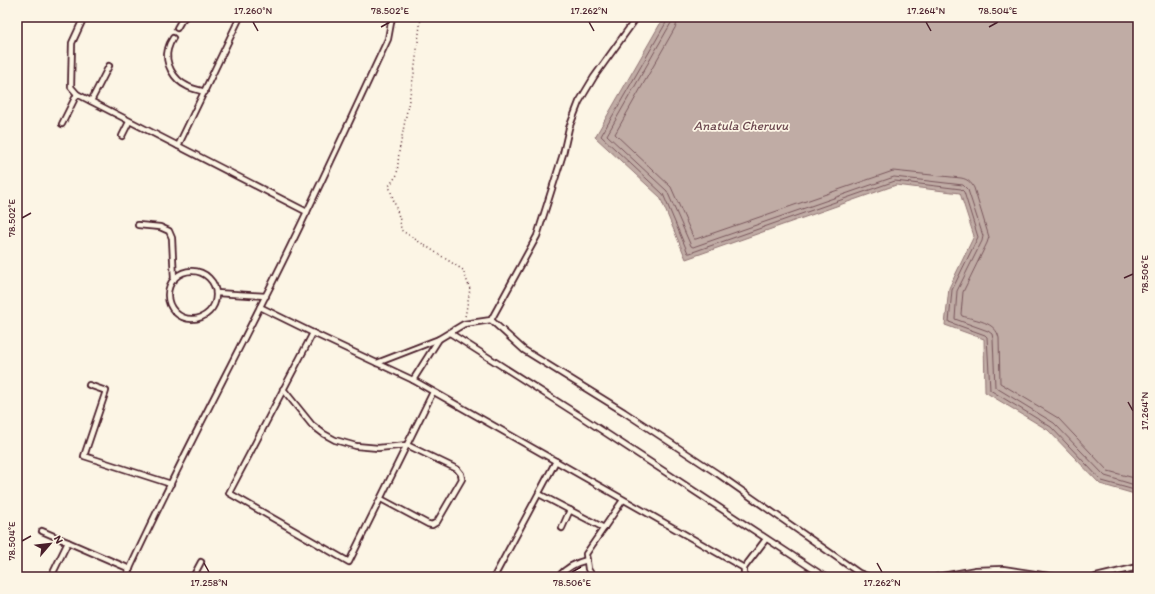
<svg xmlns="http://www.w3.org/2000/svg" width="1155" height="594" font-family="Itim,sans-serif">
	<style>
		.water { fill: #c0aca5; stroke: #917474 }
		.lines { fill: none; stroke-linecap: round; stroke-linejoin: round }
		.shore { stroke: #79575c; stroke-width: 1 }
		.lane-casing { stroke: #4a1f2b; stroke-width: 8 }
		.path { stroke: #4a1f2b; stroke-width: 1.5; stroke-dasharray: 1 3; stroke-linecap: butt }
		.lane { stroke: #fcf5e5; stroke-width: 4.5 }
		.ticks { fill: none; stroke: #4a1f2b; stroke-width: 1.5 }
		.labels { text-anchor: middle; dominant-baseline: central; stroke-width: 3.5; stroke-linejoin: round; paint-order: stroke }
		.water-label { font-size: 13px; font-style: italic; fill: #6d4950; stroke: #fcf5e5 }
		.neatline { fill: none; stroke: #4a1f2b; stroke-width: 1.5 }
		.ticks-label { font-size: 10px; text-anchor: middle; fill: #4a1f2b }
	</style>
	<rect width="100%" height="100%" fill="#fcf5e5"/>
	<filter id="ink" filterUnits="userSpaceOnUse"><feTurbulence type="fractalNoise" baseFrequency=".025" numOctaves="2"/><feDisplacementMap in="SourceGraphic" scale="8" xChannelSelector="R" yChannelSelector="G"/><feConvolveMatrix kernelMatrix="1 2 1 2 8 2 1 2 1" color-interpolation-filters="sRGB"/></filter>
	<g filter="url(#ink)">
		<path class="water" d="M664,17h474v478l-38,-11 -52,-54 -63,-38 -1,-53 -39,-14 4,-37 25,-52 -14,-43 -64,-8 -210,74 -26,-62 -65,-60z"/>
		<g class="lines">
			<g class="shore">
				<path d="M667,17v4l-66,115 62,58 25,59h2l205,-72 66,8 3,3 14,45 -26,53 -3,32 36,13 2,2 3,53 61,37 51,54 36,10"/>
				<path d="M672,17l-1,6 -64,112 60,56 24,55 2,1 201,-70 69,8 5,5 15,46 -1,5 -25,50 -2,28 33,12 4,3 1,5 2,48 59,36 51,53 33,10"/>
				<path d="M678,17l-2,9 -61,108 56,53 23,52h2l197,-68 68,7c6,1 10,4 13,10l15,49 -2,6 -24,49 -2,22 1,2c14,4 34,6 37,22l1,45 58,35 50,53 30,8"/>
			</g>
			<defs>
				<g id="lane">
					<path d="M177,28l4,-7 4,-4"/>
					<path d="M173,38c-2,3 -4,7 -5,11 -4,14 6,31 19,37 5,3 12,4 18,6"/>
					<path d="M77,94l-6,-7 1,-44 12,-26"/>
					<path d="M91,101l18,-35"/>
					<path d="M62,124l15,-30 230,118"/>
					<path d="M122,136l7,-14"/>
					<path d="M178,146l62,-129"/>
					<path d="M138,225l22,2 9,4 3,7 2,42"/>
					<circle cx="192" cy="295" r="24"/>
					<path d="M216,293l50,3"/>
					<path d="M260,307l53,26 100,47 331,188"/>
					<path d="M491,320l33,30 100,62 94,62 141,99 10,4"/>
					<path d="M313,333l-84,160 120,69 84,-170"/>
					<path d="M450,333l130,83 245,161"/>
					<path d="M377,363l62,-24"/>
					<path d="M413,380l26,-41 25,-15 27,-4 46,-84 26,-82 6,-26 10,-26 15,-25 43,-60"/>
					<path d="M89,385l17,6 -22,65 87,28"/>
					<path d="M283,389l29,36 12,9 11,6 21,6 22,2 29,-3 50,24 4,5 1,5 -25,43 -5,3 -4,-1 -47,-25"/>
					<path d="M539,494l65,34"/>
					<path d="M562,528l8,-18"/>
					<path d="M42,531l88,38"/>
					<path d="M51,577l17,-35"/>
					<path d="M126,577c43,-95 93,-188 140,-282 43,-84 82,-171 122,-256l4,-22"/>
					<path d="M193,577l8,-15"/>
					<path d="M494,577l62,-116"/>
					<path d="M558,577c8,-9 16,-14 29,-17"/>
					<path d="M593,577l-5,-8 -2,-15 37,-54"/>
					<path d="M744,577v-9l22,-29"/>
					<path d="M937,577l39,-7 27,-1 52,8"/>
					<path d="M1096,577l42,-10"/>
				</g>
			</defs>
			<use href="#lane" class="lane-casing"/>
			<path class="path" d="M421,17l-7,57 -15,78 -2,23 -8,11 11,34 1,10 62,40 7,19 -5,28"/>
			<use href="#lane" class="lane"/>
		</g>
	</g>
	<path class="ticks" d="M253,22l5,9M589,22l5,9M926,22l5,9M381,27l9,-5M989,27l9,-5M22,218l9,-5M1124,278l9,-4M1128,402l5,9M22,541l9,-5M204,563l5,9M877,563l5,9M572,572l9,-5"/>
	<g class="labels">
		<g class="water-label">
			<text x="741" y="125">Anatula Cheruvu</text>
		</g>
	</g>
	<rect width="1155" height="594" fill="none" stroke="#fcf5e5" stroke-width="44"/>
	<g transform="translate(50 544) rotate(62)" stroke="#fcf5e5" stroke-width="3" paint-order="stroke">
	<path d="M0-3L7 15L0 10L-7 15Z" fill="#4a1f2b"/>
	<text y="-6" font-size="11" font-weight="bold" text-anchor="middle" fill="#4a1f2b">N</text>
	</g>
	<rect x="22" y="22" width="1111" height="550" class="neatline"/>
	<g class="ticks-label">
		<text x="253" y="14">17.260°N</text>
		<text x="390" y="14">78.502°E</text>
		<text x="589" y="14">17.262°N</text>
		<text x="926" y="14">17.264°N</text>
		<text x="998" y="14">78.504°E</text>
		<text transform="translate(11 218) rotate(-90)" y="4">78.502°E</text>
		<text transform="translate(1144 274) rotate(-90)" y="4">78.506°E</text>
		<text transform="translate(1144 411) rotate(-90)" y="4">17.264°N</text>
		<text transform="translate(11 541) rotate(-90)" y="4">78.504°E</text>
		<text x="209" y="586">17.258°N</text>
		<text x="572" y="586">78.506°E</text>
		<text x="882" y="586">17.262°N</text>
	</g>
</svg>
